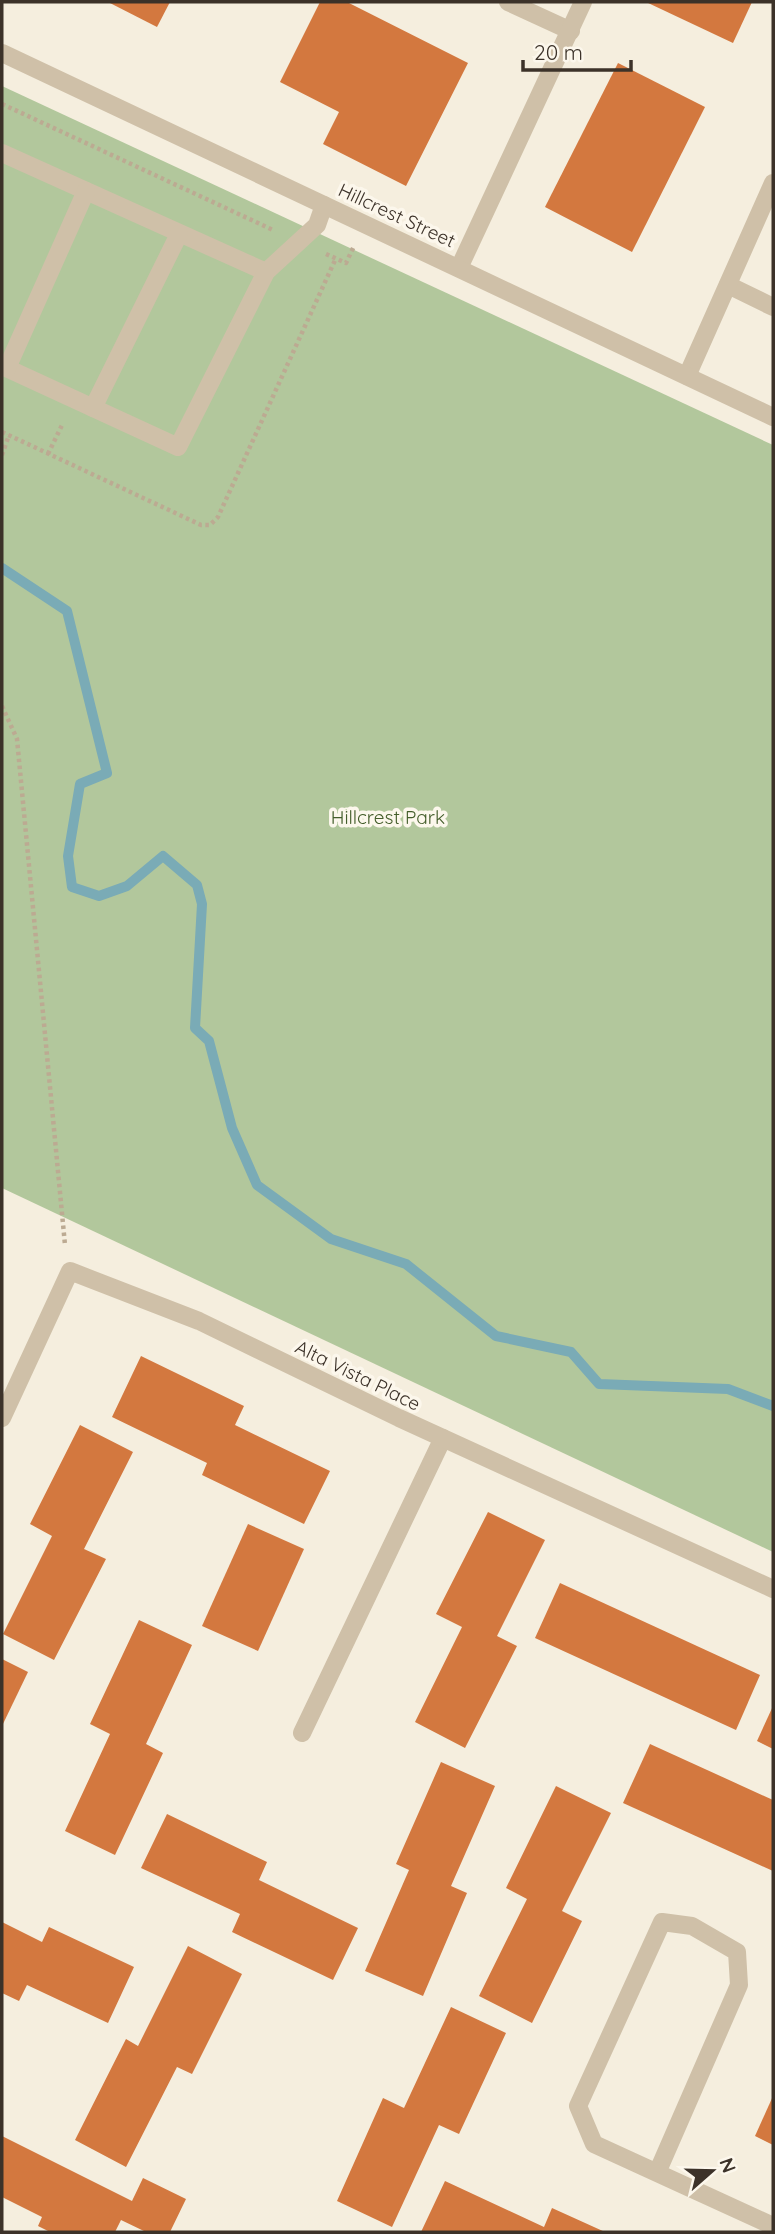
<svg xmlns="http://www.w3.org/2000/svg" width="775" height="2234" font-family="Quicksand,sans-serif">
	<style>
		.green { fill: #b2c79c }
		.lines { fill: none; stroke-linecap: round; stroke-linejoin: round }
		.stream { stroke: #7aabb6; stroke-width: 10 }
		.building { fill: #d3783f }
		.path { stroke: #bcaa92; stroke-width: 4.5; stroke-dasharray: 3.5 3.5; stroke-linecap: butt }
		.service { stroke: #cfc0a8; stroke-width: 18 }
		.minor { stroke: #cfc0a8; stroke-width: 18 }
		.tertiary { stroke: #cfc0a8; stroke-width: 18 }
		.labels { text-anchor: middle; dominant-baseline: central; stroke-width: 7; stroke-linejoin: round; paint-order: stroke }
		.street-label { font-size: 19px; fill: #3c3229; stroke: #fcf7ec }
		.park-label { font-size: 19px; fill: #435d2a; stroke: #fcf7ec }
	</style>
	<rect width="100%" height="100%" fill="#f5eede"/>
	<path class="green" d="M2,86l771,359v1107l-771,-364z"/>
	<g class="lines">
		<path class="stream" d="M2,568l65,43 40,162 -27,11 -12,72 4,31 27,9 28,-10 36,-30 34,29 5,19 -7,124 14,13 23,87 25,57 74,54 75,25 90,72 75,16 28,32 129,5 45,17"/>
	</g>
	<g class="building">
		<path d="M108,2h62l-13,25z"/>
		<path d="M320,2h27l121,61 -62,123 -83,-42 16,-32 -59,-30z"/>
		<path d="M646,2h106l-19,41z"/>
		<path d="M618,63l87,44 -73,145 -87,-45z"/>
		<path d="M141,1356l103,50 -9,19 95,46 -26,53 -102,-49 5,-12 -95,-46z"/>
		<path d="M80,1425l53,27 -49,97 22,10 -52,101 -51,-26 49,-98 -22,-12z"/>
		<path d="M488,1512l57,28 -48,96 20,10 -52,102 -50,-26 47,-95 -26,-13z"/>
		<path d="M248,1524l56,25 -46,102 -56,-25z"/>
		<path d="M560,1583l200,92 -24,55 -201,-92z"/>
		<path d="M139,1620l53,25 -46,99 17,9 -48,102 -50,-24 45,-97 -20,-10z"/>
		<path d="M2,1659l26,13 -26,54z"/>
		<path d="M773,1706v43l-16,-8z"/>
		<path d="M650,1744l123,56v71l-150,-68z"/>
		<path d="M441,1762l54,24 -44,100 16,7 -44,103 -58,-25 44,-101 -13,-6z"/>
		<path d="M556,1786l55,27 -49,98 20,10 -50,102 -53,-27 48,-97 -21,-11z"/>
		<path d="M167,1814l100,48 -8,18 99,48 -25,52 -101,-48 8,-18 -99,-46z"/>
		<path d="M2,1922l40,20 7,-15 85,40 -26,56 -81,-38 -8,16 -17,-8z"/>
		<path d="M188,1946l54,28 -50,100 -15,-7 -51,100 -51,-27 51,-101 12,7z"/>
		<path d="M451,2007l55,26 -47,101 -20,-9 -47,102 -55,-26 46,-103 21,10z"/>
		<path d="M773,2096v49l-18,-9z"/>
		<path d="M2,2136l130,65 11,-23 43,21 -16,33h-24l-25,-12 -6,12h-65l-12,-6 4,-9 -40,-20z"/>
		<path d="M445,2181l99,46 8,-19 53,24h-184z"/>
	</g>
	<g class="lines">
		<g class="path">
			<path d="M2,104l271,126"/>
			<path d="M326,254l20,9 8,-17"/>
			<path d="M2,432l199,93h9l8,-8 118,-259"/>
			<path d="M48,454l15,-31"/>
			<path d="M2,455l7,-20"/>
			<path d="M2,706l15,33 48,506"/>
		</g>
		<g class="service">
			<path d="M508,2l63,29"/>
			<path d="M2,153l264,119"/>
			<path d="M459,268l124,-266"/>
			<path d="M728,285l45,22"/>
			<path d="M2,366l176,81 88,-175 51,-47 7,-20"/>
			<path d="M7,368l79,-177"/>
			<path d="M687,376l86,-193"/>
			<path d="M93,408l86,-174"/>
			<path d="M302,1733l141,-295"/>
			<path d="M657,2173l82,-188 -2,-33 -45,-26 -30,-4 -84,184 16,38c60,27 119,55 179,82"/>
		</g>
		<path class="minor" d="M2,1418l68,-147 129,50 200,97 374,171"/>
		<path class="tertiary" d="M2,53l771,364"/>
	</g>
	<g class="labels">
		<g class="street-label">
			<text transform="translate(397 215) rotate(25)">Hillcrest Street</text>
			<text transform="translate(358 1375) rotate(26)">Alta Vista Place</text>
		</g>
		<g class="park-label">
			<text x="388" y="817">Hillcrest Park</text>
		</g>
	</g>
	<rect width="775" height="2234" fill="none" stroke="#3c3229" stroke-width="7"/>
	<g transform="translate(712 2171) rotate(70)" stroke="#fcf7ec" stroke-width="5" paint-order="stroke">
	<path d="M0-5L12 26L0 18L-12 26Z" fill="#3c3229"/>
	<text y="-10" font-size="19" font-weight="bold" text-anchor="middle" fill="#3c3229">N</text>
	</g>
	<path d="M523 60v10h108v-10" fill="none" stroke="#3c3229" stroke-width="3.5"/>
	<text x="534" y="60" font-size="21" fill="#3c3229" stroke="#fcf7ec" stroke-width="5" paint-order="stroke">20 m</text>
</svg>
